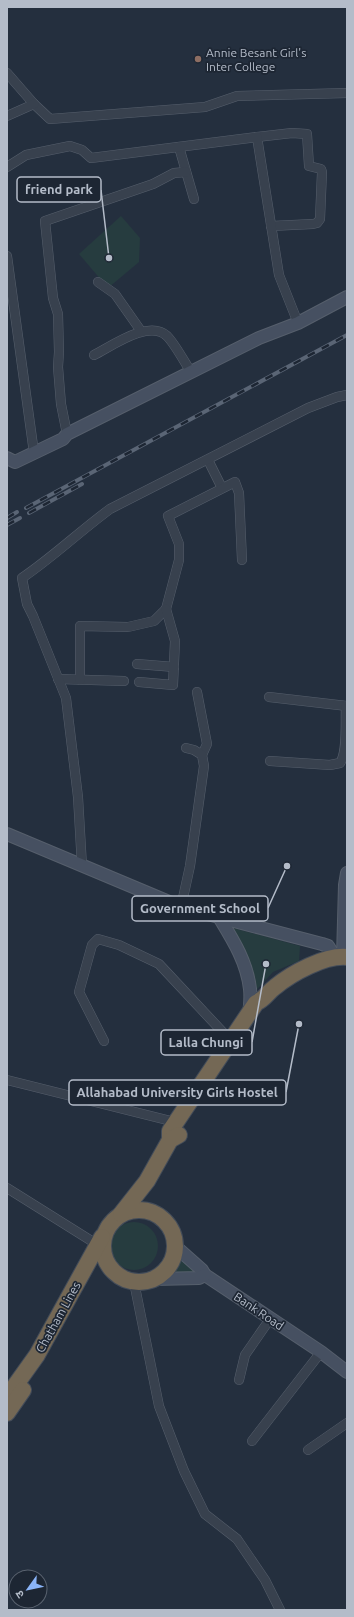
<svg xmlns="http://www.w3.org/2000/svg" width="354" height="1617" font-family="Ubuntu,'Noto Sans Devanagari',sans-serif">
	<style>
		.green { fill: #263c3f }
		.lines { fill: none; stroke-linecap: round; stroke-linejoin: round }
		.street-casing { stroke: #565f6c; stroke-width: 10 }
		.secondary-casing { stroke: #565f6c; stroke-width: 14 }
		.highway-casing { stroke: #434c59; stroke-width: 18 }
		.street { stroke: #38414e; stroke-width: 9 }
		.secondary { stroke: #465061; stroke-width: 12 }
		.highway { stroke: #746855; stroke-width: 16 }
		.rail-casing { stroke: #5a6575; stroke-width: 4 }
		.rail { stroke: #1d2633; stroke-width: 2.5; stroke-dasharray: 8; stroke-linecap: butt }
		.education-dot { fill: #8d6e63; stroke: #1d2633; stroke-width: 1.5 }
		.labels { text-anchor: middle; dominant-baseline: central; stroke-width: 3.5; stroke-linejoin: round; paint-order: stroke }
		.poi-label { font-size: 12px; fill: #b4bcc9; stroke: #1d2633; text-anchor: start }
		.street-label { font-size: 12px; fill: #b4bcc9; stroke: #1d2633 }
		.leader { fill: none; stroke: #b4bcc9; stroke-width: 1.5 }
		.callout-dot { fill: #b4bcc9; stroke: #1d2633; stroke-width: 1.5 }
		.callout { fill: #1d2633; stroke: #b4bcc9; stroke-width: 1.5 }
		.callout-label { font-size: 13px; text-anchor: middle; font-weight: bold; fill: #b4bcc9 }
	</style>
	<rect width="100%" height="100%" fill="#242f3e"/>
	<g class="green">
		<path d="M121,216l19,22 -1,24 -31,26 -29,-34z"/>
		<path d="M222,925l78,21 -1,15 -26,11 -24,26 -7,-26z"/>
		<circle cx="134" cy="1246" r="24"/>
		<path d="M176,1256l9,7 15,8 -1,4h-33l8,-17z"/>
	</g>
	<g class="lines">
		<defs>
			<g id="street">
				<path d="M7,73l27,31 16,15 155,-12 32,-11 110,-3"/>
				<path d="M7,116l27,-12"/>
				<path d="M257,137l35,-4 15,1 2,32 12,3 1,3 -2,47 -3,4 -4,1 -42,2"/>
				<path d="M179,147l15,52"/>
				<path d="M7,167l19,-12 44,-9 12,4 9,8 166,-21 22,138 19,48"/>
				<path d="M7,256l27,197"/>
				<path d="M98,282l17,12 26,37"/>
				<path d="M94,355c18,-9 55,-36 73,-19 8,8 18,27 24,36"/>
				<path d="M67,434l-6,-30 -3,-37 1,-15 -1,-38 -5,-16 -8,-77 108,-37 21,-11 12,-1"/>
				<path d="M208,460l14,28"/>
				<path d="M137,664l37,3"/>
				<path d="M58,679l66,2"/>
				<path d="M80,680v-54l48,1 26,-6 12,-12 13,-49v-16l-11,-28 67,-34 4,11 3,67"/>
				<path d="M139,682l34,3 2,-44 -9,-32"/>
				<path d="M197,692l10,52 -5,11"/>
				<path d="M269,697l78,9"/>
				<path d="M270,761l60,4 10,-2c8,-11 5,-42 6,-57"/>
				<path d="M82,866l-4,-69 -12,-99 -33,-82 -6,-12 -5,-26c31,-21 58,-47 88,-69l198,-101 29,-11 10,-2"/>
				<path d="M181,907l9,-41 14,-100 -2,-11 -8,-5 -8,-2"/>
				<path d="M104,1041l-25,-49 13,-47 6,-6 21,6 40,19 72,77"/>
				<path d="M7,1080l168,42"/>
				<path d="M7,1188l91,57"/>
				<path d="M134,1282l25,124 25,65 21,43 32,25 28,41 15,30"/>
				<path d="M239,1380l6,-25 25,-36"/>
				<path d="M252,1441l69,-89"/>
				<path d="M308,1450l39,-27"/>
			</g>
			<g id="secondary">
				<path d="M7,458l8,4 48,-23 4,-5 192,-96 39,-15 49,-26"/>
				<path d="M7,834l174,73 141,37 6,2 7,11"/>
				<path d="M219,917c14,23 28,45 31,72 1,9 0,18 -1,26"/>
				<path d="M343,957l2,-72 2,-12"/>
				<path d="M175,1246l27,24 3,5 116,77 26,20"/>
				<path d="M155,1279l44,-1 6,-3"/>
			</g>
			<g id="highway">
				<path d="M170,1140v-9l86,-128c9,-4 12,-11 19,-16 17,-14 50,-32 72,-30"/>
				<circle cx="139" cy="1246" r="36"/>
				<path d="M121,1214l26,-33 23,-41 9,-5"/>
				<path d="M7,1397l30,-42 65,-118"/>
				<path d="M7,1413l16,-23"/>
			</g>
		</defs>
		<use href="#street" class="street-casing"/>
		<use href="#secondary" class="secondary-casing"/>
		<use href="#highway" class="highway-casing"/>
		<use href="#street" class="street"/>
		<use href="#secondary" class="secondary"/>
		<use href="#highway" class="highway"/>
		<defs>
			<g id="rail">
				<path d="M26,508l321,-173"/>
				<path d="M29,513l53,-29"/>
				<path d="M7,518l10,-6"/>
				<path d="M7,525l13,-7"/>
			</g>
		</defs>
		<use href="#rail" class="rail-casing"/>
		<use href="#rail" class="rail"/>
	</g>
	<circle class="education-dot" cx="198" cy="59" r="4"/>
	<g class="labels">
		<g class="poi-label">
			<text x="206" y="52">Annie Besant Girl's<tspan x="206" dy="14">Inter College</tspan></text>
		</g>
		<g class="street-label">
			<text transform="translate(259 1311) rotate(34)">Bank Road</text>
			<text transform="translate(58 1317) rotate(-61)">Chatham Lines</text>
		</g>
	</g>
	<path class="leader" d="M109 258L101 190M287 866L268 908M266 964L252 1042M299 1024L286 1092"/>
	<g class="callout-dot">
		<circle cx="109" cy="258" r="4"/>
		<circle cx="287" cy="866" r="4"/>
		<circle cx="266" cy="964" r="4"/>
		<circle cx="299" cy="1024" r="4"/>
	</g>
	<g class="callout">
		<rect x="17" y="177" width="84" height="25" rx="4"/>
		<rect x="132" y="896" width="136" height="25" rx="4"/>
		<rect x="161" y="1030" width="91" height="25" rx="4"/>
		<rect x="69" y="1080" width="217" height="25" rx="4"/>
	</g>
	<g class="callout-label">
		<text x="59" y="194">friend park</text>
		<text x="200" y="913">Government School</text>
		<text x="206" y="1047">Lalla Chungi</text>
		<text x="177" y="1097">Allahabad University Girls Hostel</text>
	</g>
	<rect width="354" height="1617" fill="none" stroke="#b4bcc9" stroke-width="16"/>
	<g transform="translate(28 1589) rotate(237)"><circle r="19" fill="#1d2633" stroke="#59626f"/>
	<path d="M0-3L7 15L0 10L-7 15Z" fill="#8ab4f8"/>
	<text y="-6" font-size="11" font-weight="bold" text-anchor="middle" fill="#b4bcc9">उ</text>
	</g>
</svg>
